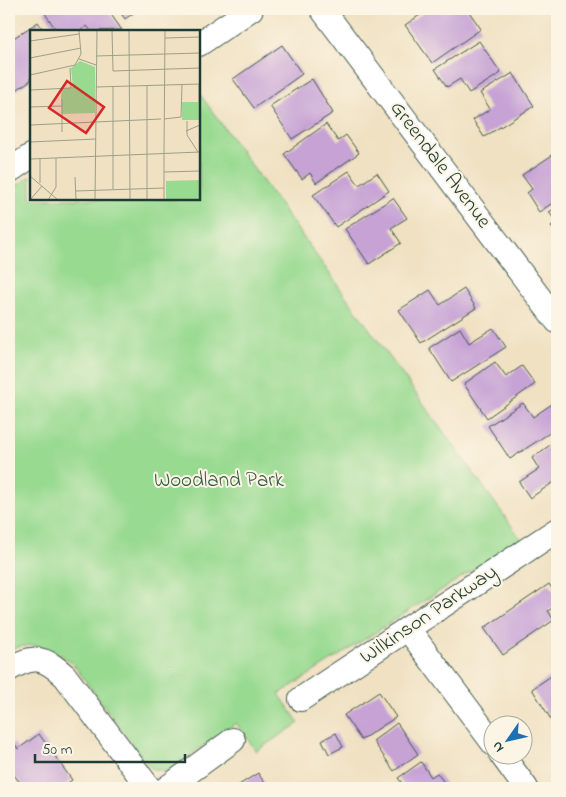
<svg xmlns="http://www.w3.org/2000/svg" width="566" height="797" font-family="'Indie Flower',sans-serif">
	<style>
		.green { fill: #99da91; stroke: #5c8c62 }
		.building { fill: #c6a2d5 }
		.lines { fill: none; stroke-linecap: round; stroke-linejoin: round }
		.minor-casing { stroke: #3e5649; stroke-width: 26 }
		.minor { stroke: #fff; stroke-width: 24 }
		.labels { text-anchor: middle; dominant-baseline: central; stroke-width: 4; stroke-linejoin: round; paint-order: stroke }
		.street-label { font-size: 21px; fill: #1f3d34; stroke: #fcf5e5 }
		.park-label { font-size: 21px; fill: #375c47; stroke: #fcf5e5 }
		.inset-road { fill: none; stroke: #9c9f89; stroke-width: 1 }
		.view { fill: #d62828; fill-opacity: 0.15; stroke: #d62828; stroke-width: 2.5 }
		.inset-edge { fill: none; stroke: #1f3d34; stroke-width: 2.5 }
	</style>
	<rect width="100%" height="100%" fill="#fcf5e5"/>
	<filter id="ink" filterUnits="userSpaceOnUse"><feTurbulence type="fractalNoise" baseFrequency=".02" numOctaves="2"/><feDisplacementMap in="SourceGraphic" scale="10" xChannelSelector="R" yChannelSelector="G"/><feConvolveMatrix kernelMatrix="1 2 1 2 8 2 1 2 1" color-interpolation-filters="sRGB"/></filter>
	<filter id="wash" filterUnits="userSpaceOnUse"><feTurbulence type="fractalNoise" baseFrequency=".0096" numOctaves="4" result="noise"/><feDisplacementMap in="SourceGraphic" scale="20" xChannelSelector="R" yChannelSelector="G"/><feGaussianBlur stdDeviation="1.12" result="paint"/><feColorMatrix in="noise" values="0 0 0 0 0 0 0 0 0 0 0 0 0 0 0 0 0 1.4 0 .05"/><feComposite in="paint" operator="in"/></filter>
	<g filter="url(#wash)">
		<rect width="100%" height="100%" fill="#f0e1c2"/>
		<path class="green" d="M199,93l322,446 -242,155 20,29 -43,28 -20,-28 -70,49 -13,-3 -6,-5 -74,-100c-18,-16 -42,-25 -64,-13v-460l22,-15v23h168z"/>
		<g id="blocks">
			<g class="building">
				<path d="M49,9h58l15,21 -31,1 -4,-5 -7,5h-23l-13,-19z"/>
				<path d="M118,9h21l-14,10z"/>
				<path d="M429,9h38l14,20 -49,34 -27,-38z"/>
				<path d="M38,22l6,9h-13v49l-16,11 -6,-10v-40z"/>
				<path d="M479,41l22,32 -32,20 -9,-14 -13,8 -12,-18z"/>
				<path d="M282,45l20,29 -48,34 -21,-29z"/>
				<path d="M513,73l21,33 -50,31 -11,-17 17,-11 -10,-16z"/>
				<path d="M312,79l21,34 -41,26 -22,-33z"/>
				<path d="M326,124l12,17 8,-6 13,18 -43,30 -6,-10 -8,6 -18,-25z"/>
				<path d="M557,152v48l-18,12 -12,-19 5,-4 -10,-14z"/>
				<path d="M349,171l10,14 18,-12 12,18 -53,36 -23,-32z"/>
				<path d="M393,198l14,20 -16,10 10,15 -32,21 -24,-35z"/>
				<path d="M557,207v28l-6,-9 5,-4 -7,-10z"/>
				<path d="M464,289l12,19 -55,35 -22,-33 31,-20 10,15z"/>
				<path d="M460,328l9,15 24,-15 13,19 -55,35 -22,-34z"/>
				<path d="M495,362l11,15 16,-11 13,18 -48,34 -23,-34z"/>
				<path d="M523,403l10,14 19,-13 5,8v16l-47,31 -22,-33z"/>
				<path d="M557,440v40l-27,18 -11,-16 20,-13 -7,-11z"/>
				<path d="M549,584l8,12v9l-9,6 6,9 -51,35 -19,-27z"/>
				<path d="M557,672v45l-5,4 -20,-32z"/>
				<path d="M379,692l17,25 -35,23 -17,-25z"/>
				<path d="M397,723l21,31 -24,17 -21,-30z"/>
				<path d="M336,733l7,14 -14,7 -7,-14z"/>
				<path d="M39,734l33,46 -11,8h-37l-10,-13 -5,3v-32l5,-3 4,6z"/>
				<path d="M421,762l10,15 6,-4 11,15h-42l-8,-10z"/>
				<path d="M258,773l10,15h-34z"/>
			</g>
		</g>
	</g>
	<g filter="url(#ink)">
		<use href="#blocks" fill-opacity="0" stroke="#3e5649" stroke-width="1"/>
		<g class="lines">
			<defs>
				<g id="minor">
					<path d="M322,9l235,312"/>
					<path d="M199,44l52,-35"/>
					<path d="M9,171l22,-15"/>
					<path d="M408,629l86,115"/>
					<path d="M9,669c25,-15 35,-12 56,7l84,112"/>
					<path d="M301,699l256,-169"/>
					<path d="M501,754l25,34"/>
					<path d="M167,788l66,-48"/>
				</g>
			</defs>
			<use href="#minor" class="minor-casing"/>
			<use href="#minor" class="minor"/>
		</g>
	</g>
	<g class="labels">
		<g class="street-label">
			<text transform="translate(440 165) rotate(53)">Greendale Avenue</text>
			<text transform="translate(429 615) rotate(-34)">Wilkinson Parkway</text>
		</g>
		<g class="park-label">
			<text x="219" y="481">Woodland Park</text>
		</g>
	</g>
	<g transform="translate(30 30)">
		<rect width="170" height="170" fill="#f0e1c2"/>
		<path d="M50,31l15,6v46l-33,1 -1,-19 2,-6 10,-2 -2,-19zM152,72h18v18h-18zM170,150v20h-34v-19z" fill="#99da91"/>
		<path class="inset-road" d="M82,0l1,41 87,-3M99,0l1,170M135,8l35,-1M0,11l49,-7M66,26l104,-3M0,28l51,-10M49,29l17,6M0,45l45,-10 6,-11 -2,-24M169,54v18M117,55v115M66,57l104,-3M0,60l41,-2 -1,-20M0,77l32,-1M134,89l17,-2 1,-33M157,91v14l11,17M0,95l131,-6M156,101l14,-6M32,102v-33M0,112l66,-3M134,123l1,-123M0,129l170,-7M134,142l36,-1M0,146l28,24M45,147l1,23M10,153v-25M83,159v-103M46,161l88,-3M0,170l12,-14M18,170l8,-13v-29M65,170l2,-170M134,170v-47"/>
		<path class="view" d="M37,51l37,26 -18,26 -37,-25z"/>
		<rect width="170" height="170" class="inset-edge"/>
	</g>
	<rect width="566" height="797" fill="none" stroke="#fcf5e5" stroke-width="30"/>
	<g transform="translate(508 740) rotate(236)"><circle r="24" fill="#fcf5e5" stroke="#a4ab9e"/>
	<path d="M0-4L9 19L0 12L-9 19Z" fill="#1f6fb2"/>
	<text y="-8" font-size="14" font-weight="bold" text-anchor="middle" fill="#1f3d34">N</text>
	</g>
	<path d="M35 754v8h150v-8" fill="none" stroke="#1f3d34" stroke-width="2.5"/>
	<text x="42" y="754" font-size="15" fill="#1f3d34" stroke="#fcf5e5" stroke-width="4" paint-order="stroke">50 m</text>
</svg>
